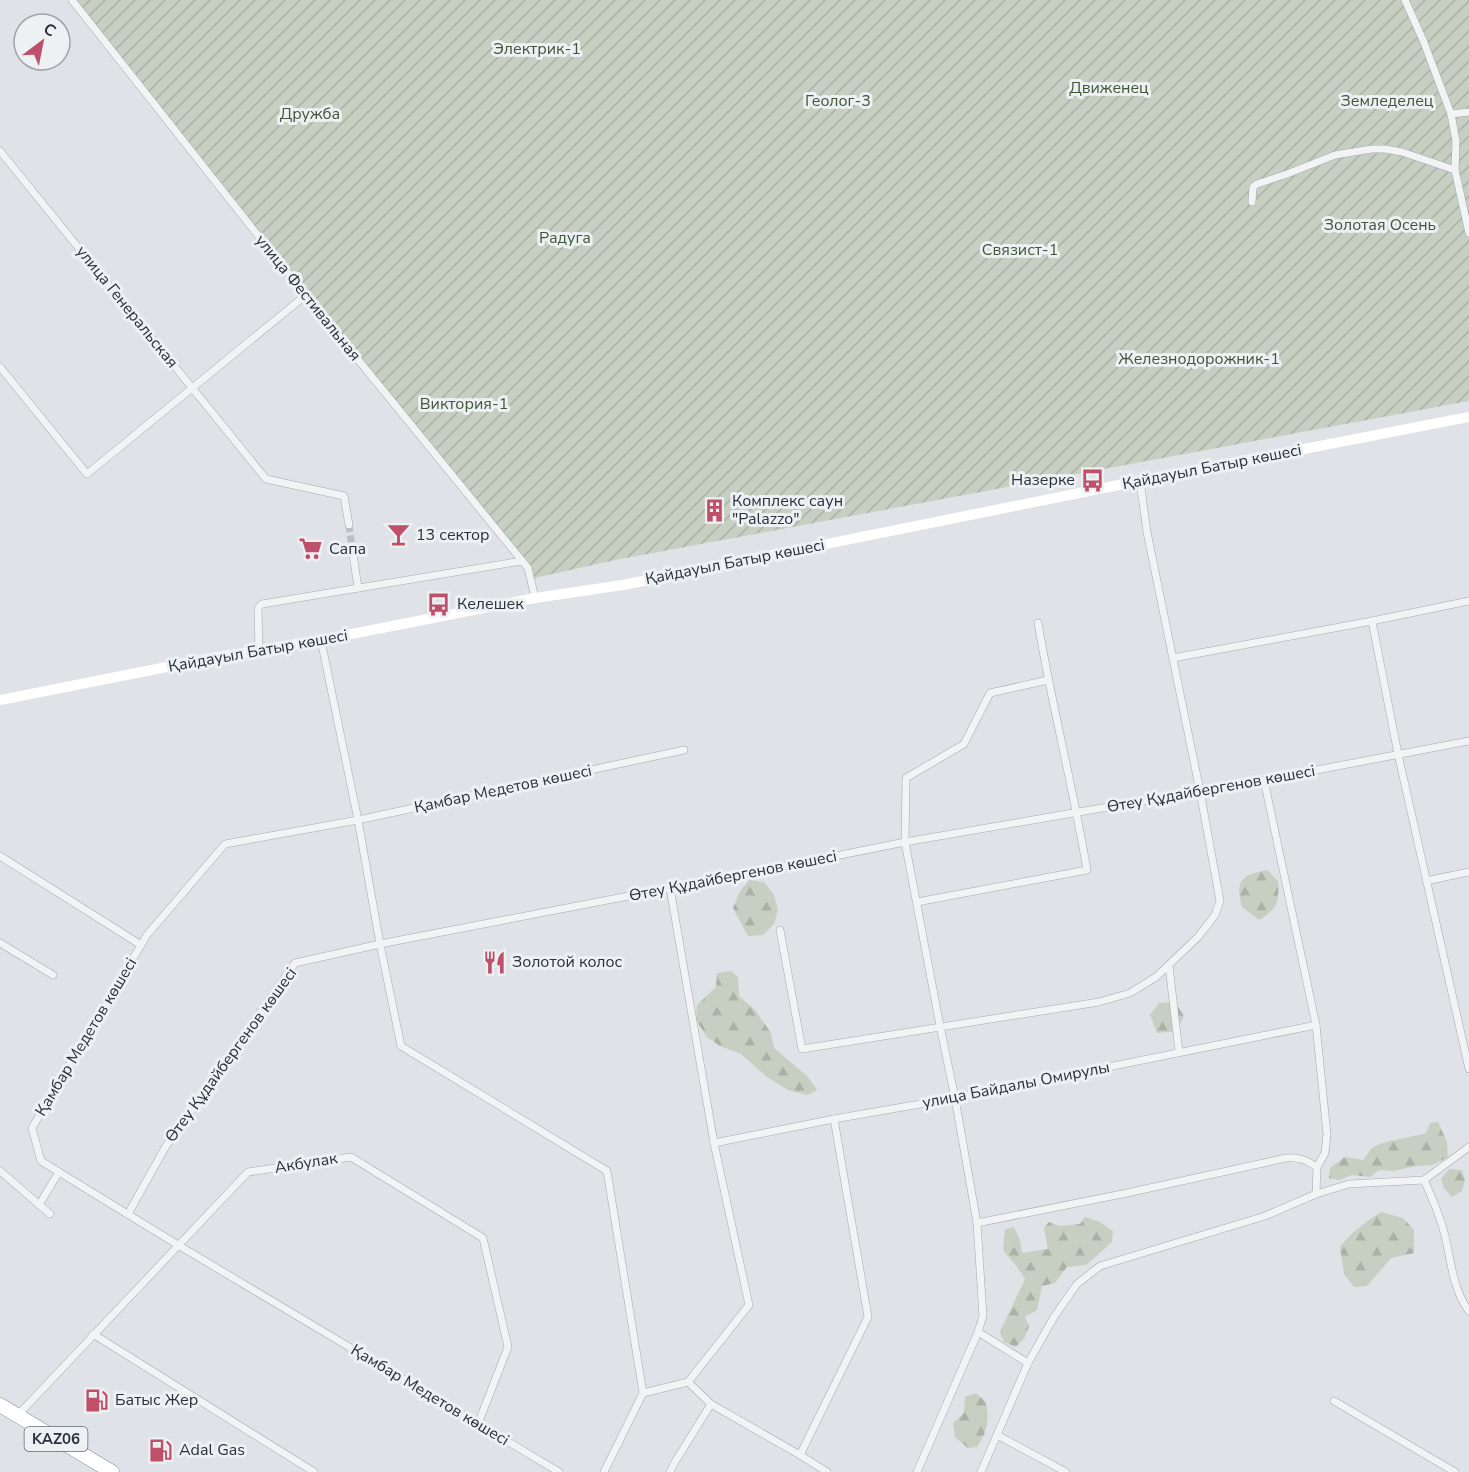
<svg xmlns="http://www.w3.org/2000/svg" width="1469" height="1472" font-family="'Nunito Sans',sans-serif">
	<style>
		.forest { fill: url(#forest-firs) }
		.garden { fill: url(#garden-furrows) }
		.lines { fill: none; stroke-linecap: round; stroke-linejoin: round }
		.street-tunnel { stroke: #bbbfc4; stroke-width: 7; stroke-dasharray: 7 3.5; stroke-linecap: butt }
		.street-casing { stroke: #a5a9b0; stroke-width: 8 }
		.highway-casing { stroke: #88919b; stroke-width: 15 }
		.street { stroke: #f1f3f5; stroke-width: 7 }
		.secondary { stroke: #fff; stroke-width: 10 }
		.highway { stroke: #fff; stroke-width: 14 }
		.labels { text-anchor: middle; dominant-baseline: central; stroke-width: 6; stroke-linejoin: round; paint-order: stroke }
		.shield { fill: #eef1f4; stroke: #646b73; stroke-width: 1.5 }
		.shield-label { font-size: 15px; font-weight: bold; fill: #29313c }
		.park-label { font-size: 16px; fill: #405638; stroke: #eef1f4 }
		.street-label { font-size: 16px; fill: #29313c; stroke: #eef1f4 }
		.poi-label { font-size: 16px; fill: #29313c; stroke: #eef1f4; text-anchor: start }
	</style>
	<defs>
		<pattern id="forest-firs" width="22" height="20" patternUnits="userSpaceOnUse" patternTransform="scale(1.5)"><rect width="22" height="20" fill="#c6cfc1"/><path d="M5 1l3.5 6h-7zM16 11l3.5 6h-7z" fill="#aab2a7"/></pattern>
		<pattern id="garden-furrows" width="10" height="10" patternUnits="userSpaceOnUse" patternTransform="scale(1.5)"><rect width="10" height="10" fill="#c6cfc1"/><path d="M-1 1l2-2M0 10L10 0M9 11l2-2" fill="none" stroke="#aab2a7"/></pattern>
	</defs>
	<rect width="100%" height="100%" fill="#dfe2e6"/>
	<g class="forest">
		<path d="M1267,870l11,11c1,21 0,28 -19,39l-17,-13c-7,-26 -1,-32 25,-37z"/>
		<path d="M750,879l15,4 9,12 4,15 -4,14 -11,11 -15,1 -15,-28 6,-15z"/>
		<path d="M731,971l7,6 1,19 16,14 16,23 3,15 34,29 9,13 -10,5 -19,-5 -21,-13 -26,-23 -21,-8 -13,-9 -11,-17 1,-15 19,-18 1,-14z"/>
		<path d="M1175,1002l9,14 -8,15 -19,2 -7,-18 9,-12z"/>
		<path d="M1438,1122l9,20 1,15 -15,8 -17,1 -23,5 -14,-1 -9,7 -18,-2 -13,5 -10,-2 1,-10 15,-11 18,3c3,-3 6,-9 9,-12 12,-8 39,-10 54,-15l4,-10z"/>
		<path d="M1449,1169l13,1 3,10 -3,11 -10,6 -8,-9 -3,-9z"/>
		<path d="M1381,1212l22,6 11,12v23l-23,5 -24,28 -13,1 -10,-13 -4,-27c12,-15 25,-25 41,-35z"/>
		<path d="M1085,1217l15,5 13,9 -1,11 -26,23 -19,2 -12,16 -13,3 -5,24 -12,7 4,9 -4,11 -9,10 -12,-5 -4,-10 25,-53 -8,-12 -14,-17 2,-21 9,-2 6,13 2,13 26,-4 -4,-21 5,-6 11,4 20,-2z"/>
		<path d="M976,1393l10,9c3,19 2,29 -9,45l-9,1 -13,-11 -2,-14 11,-10 1,-16z"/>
	</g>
	<path class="garden" d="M71,0h1398v401l-854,159 -85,19 -2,-11z"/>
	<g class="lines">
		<path class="street-tunnel" d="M349,525l3,22"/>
		<defs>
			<g id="street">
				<path d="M72,0l226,286 230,282 7,30"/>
				<path d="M1405,0l18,40 28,74 5,27 -1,29 14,63"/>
				<path d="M1451,114l18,-2"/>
				<path d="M0,151l266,328 78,17 5,29"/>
				<path d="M1252,202l1,-15 4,-3 30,-10 48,-19 37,-6h13l17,3 53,18"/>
				<path d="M0,367l87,107 219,-179"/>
				<path d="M352,547l6,41"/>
				<path d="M1372,621l26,133 71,315"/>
				<path d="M321,640l37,180 22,124 21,102 206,125 36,222"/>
				<path d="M259,651l-1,-42 1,-2 3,-3 260,-43"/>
				<path d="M1173,658l199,-37 97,-20"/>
				<path d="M1048,680l-58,13 -26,51 -58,34 -1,64 35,184 15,72 22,125 150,-30 159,-35c13,-1 20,2 31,9l8,-14 2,-19 -11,-109 -52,-245"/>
				<path d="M0,856l141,89"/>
				<path d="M1426,881l43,-9"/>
				<path d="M917,902l170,-32c-14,-83 -35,-164 -49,-247"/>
				<path d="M780,930l22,119 297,-47 31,-9 26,-16 42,-40 17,-22 5,-14 -20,-110 -53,-259 -7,-51"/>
				<path d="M0,943l53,32"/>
				<path d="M1169,966l10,86"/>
				<path d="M714,1143l120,-24 121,-21 361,-73"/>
				<path d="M0,1171l50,43"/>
				<path d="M1424,1180l45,-33"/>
				<path d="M1316,1194l1,-27"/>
				<path d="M39,1205l20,-33"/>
				<path d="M128,1214l38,-68 129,-183 85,-19 290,-56 91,-17 144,-29 359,-62 205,-39"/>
				<path d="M978,1332l50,31"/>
				<path d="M93,1334l221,138"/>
				<path d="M688,1382l23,22"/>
				<path d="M1334,1401l121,71"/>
				<path d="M17,1416l231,-244 103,-15 132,81 25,109 -30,77"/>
				<path d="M997,1435l69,37"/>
				<path d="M800,1455l27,17"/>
				<path d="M559,1472l-381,-227 -137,-84 -9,-33 115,-193 78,-91 133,-24 326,-70"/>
				<path d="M604,1472l39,-79 45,-11 61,-77 -35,-162 -44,-255"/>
				<path d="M670,1472l5,-10 36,-58 89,51 68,-138 -34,-198"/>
				<path d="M917,1472l61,-140 5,-16 -6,-93"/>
				<path d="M981,1472l47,-109 26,-46 23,-33 23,-18 165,-50 51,-22 33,-10 75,-4c8,17 15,34 20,52 7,26 8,57 25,79"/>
			</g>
			<path id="highway" d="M0,1405l112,67"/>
		</defs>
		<use href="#street" class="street-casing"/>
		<use href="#highway" class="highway-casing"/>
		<use href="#street" class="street"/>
		<path class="secondary" d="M0,700l212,-42 109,-18 214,-42 88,-13 496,-100 350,-68"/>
		<use href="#highway" class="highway"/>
	</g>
	<defs>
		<symbol id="bus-bare" viewBox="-9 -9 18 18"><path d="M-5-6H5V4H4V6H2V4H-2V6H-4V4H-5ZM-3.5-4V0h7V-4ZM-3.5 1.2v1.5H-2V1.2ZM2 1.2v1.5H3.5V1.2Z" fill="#bf5069" stroke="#eef1f4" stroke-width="2.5" paint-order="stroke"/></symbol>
		<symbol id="building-bare" viewBox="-9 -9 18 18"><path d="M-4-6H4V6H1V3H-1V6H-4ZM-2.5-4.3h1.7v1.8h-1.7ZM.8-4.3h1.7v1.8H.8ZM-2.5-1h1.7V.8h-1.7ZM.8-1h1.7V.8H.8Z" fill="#bf5069" stroke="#eef1f4" stroke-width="2.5" paint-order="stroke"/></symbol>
		<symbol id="bar-bare" viewBox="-9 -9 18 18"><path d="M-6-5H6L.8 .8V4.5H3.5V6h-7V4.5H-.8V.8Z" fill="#bf5069" stroke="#eef1f4" stroke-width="2.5" paint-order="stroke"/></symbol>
		<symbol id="supermarket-bare" viewBox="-9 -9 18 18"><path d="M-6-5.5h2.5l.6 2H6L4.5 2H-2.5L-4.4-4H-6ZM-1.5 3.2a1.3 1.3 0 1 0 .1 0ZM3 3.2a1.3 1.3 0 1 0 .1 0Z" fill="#bf5069" stroke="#eef1f4" stroke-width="2.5" paint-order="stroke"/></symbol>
		<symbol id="restaurant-bare" viewBox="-9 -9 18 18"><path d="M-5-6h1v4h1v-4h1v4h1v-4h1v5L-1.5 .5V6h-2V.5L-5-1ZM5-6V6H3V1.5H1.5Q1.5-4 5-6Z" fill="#bf5069" stroke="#eef1f4" stroke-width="2.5" paint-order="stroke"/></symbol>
		<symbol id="fuel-bare" viewBox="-9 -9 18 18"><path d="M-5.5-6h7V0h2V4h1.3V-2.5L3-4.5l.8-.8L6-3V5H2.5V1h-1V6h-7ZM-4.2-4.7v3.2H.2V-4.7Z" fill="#bf5069" stroke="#eef1f4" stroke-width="2.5" paint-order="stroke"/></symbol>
	</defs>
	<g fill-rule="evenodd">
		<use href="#bus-bare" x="1076" y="464" width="33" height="33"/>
		<use href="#building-bare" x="698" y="494" width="33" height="33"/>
		<use href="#bar-bare" x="382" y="518" width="33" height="33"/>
		<use href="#supermarket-bare" x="294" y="532" width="33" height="33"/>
		<use href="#bus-bare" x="422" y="588" width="33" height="33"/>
		<use href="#restaurant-bare" x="478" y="946" width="33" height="33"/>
		<use href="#fuel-bare" x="80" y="1384" width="33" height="33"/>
		<use href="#fuel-bare" x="144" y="1434" width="33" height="33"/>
	</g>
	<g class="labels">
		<rect class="shield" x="24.5" y="1427" width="63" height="24" rx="4.5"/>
		<g class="shield-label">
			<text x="56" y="1439">KАZ06</text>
		</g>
		<g class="park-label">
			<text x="537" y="49">Электрик-1</text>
			<text x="1109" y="88">Движенец</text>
			<text x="838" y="101">Геолог-3</text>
			<text x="1387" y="101">Земледелец</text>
			<text x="310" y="114">Дружба</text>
			<text x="1380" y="225">Золотая Осень</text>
			<text x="565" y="238">Радуга</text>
			<text x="1020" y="250">Связист-1</text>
			<text x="1199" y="359">Железнодорожник-1</text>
			<text x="464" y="404">Виктория-1</text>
		</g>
		<g class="street-label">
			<text transform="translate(308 298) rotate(51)">улица Фестивальная</text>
			<text transform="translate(127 307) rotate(51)">улица Генеральская</text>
			<text transform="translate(1212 467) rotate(-11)">Қайдауыл Батыр көшесі</text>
			<text transform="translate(735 562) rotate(-11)">Қайдауыл Батыр көшесі</text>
			<text transform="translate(258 651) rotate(-10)">Қайдауыл Батыр көшесі</text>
			<text transform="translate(503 789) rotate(-12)">Қамбар Медетов көшесі</text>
			<text transform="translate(1211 789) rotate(-10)">Өтеу Құдайбергенов көшесі</text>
			<text transform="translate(733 876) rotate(-11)">Өтеу Құдайбергенов көшесі</text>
			<text transform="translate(86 1037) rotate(-59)">Қамбар Медетов көшесі</text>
			<text transform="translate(231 1055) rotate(-54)">Өтеу Құдайбергенов көшесі</text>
			<text transform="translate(1016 1085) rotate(-11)">улица Байдалы Омирулы</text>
			<text transform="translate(306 1163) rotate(-9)">Акбулак</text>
			<text transform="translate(430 1395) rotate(31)">Қамбар Медетов көшесі</text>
		</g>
		<g class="poi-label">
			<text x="1075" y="480" text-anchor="end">Назерке</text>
			<text x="732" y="501">Комплекс саун<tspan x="732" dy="18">"Palazzo"</tspan></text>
			<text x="416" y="535">13 сектор</text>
			<text x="329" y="549">Сапа</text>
			<text x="457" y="604">Келешек</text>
			<text x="512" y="962">Золотой колос</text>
			<text x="115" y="1400">Батыс Жер</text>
			<text x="179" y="1450">Adal Gas</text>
		</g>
	</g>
	<g transform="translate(42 42) rotate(32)"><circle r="28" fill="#eef1f4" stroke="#9fa4aa" stroke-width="1.5"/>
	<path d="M0-4.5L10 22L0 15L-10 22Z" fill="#bf5069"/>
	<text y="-9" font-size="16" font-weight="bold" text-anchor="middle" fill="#29313c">С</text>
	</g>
</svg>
